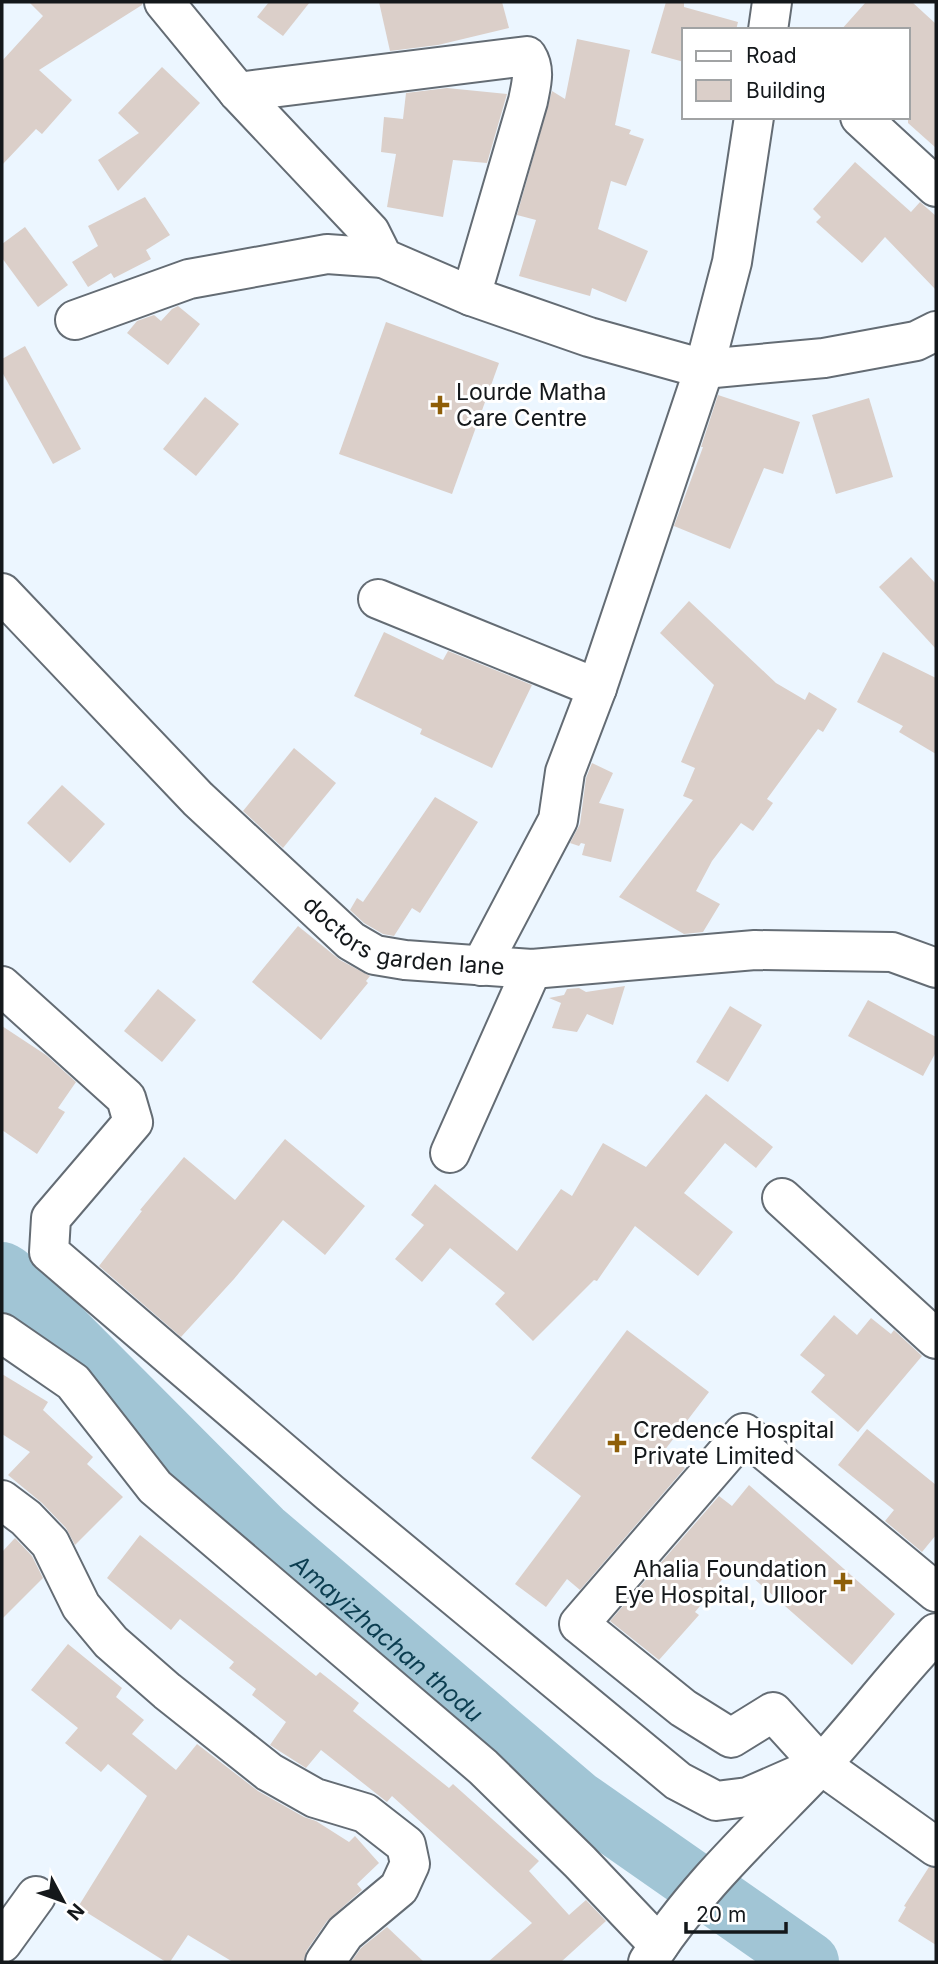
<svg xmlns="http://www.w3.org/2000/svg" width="938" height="1964" font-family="Inter,sans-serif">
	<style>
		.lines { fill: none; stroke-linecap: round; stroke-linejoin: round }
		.river { stroke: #a1c5d5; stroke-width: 60 }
		.building { fill: #dbcfc9 }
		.minor-casing { stroke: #646c74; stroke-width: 42 }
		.secondary-casing { stroke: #646c74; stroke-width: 42 }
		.minor { stroke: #fff; stroke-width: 38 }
		.secondary { stroke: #fff; stroke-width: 38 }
		.poi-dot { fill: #8e5f09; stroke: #fff; stroke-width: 2.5 }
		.labels { text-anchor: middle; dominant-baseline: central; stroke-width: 6; stroke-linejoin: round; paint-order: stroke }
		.poi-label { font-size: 23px; fill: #14181b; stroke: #fff; text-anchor: start }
		.street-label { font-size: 23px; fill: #14181b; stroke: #fff }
		.water-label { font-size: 24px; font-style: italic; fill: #0b3d50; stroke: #fff }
	</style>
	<rect width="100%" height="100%" fill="#ecf6ff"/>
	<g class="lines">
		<path class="river" id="s1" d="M2,1272l5,3 255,256 315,269 232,162"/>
	</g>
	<g class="building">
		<path d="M29,2h114l-1,3 -103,65 33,30 -30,34 -6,-5 -34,36v-104l41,-45z"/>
		<path d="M269,2h41l-27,34 -26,-19z"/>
		<path d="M379,2h123l7,26 -71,17 -48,6z"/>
		<path d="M666,2h18v5l54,15 -2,8h-52v32l-33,-9z"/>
		<path d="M866,2h46l24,22v124l-28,-25v-93h-67z"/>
		<path d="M577,39l53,11 -15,75 16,5 -2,4 15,5 -18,47 -15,-5 -13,48 50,22 -22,51 -34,-14 -2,8 -71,-20 17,-56 -19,-5 35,-124 13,8z"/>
		<path d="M162,67l38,36 -82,88 -20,-31 41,-27 -21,-20z"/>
		<path d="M447,88l60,6 -20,69 -34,-3 -10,57 -56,-10 9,-53 -15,-2 3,-35 19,2 3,-26z"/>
		<path d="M855,162l56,50 9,-10 16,14v74l-51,-53 -23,26 -46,-41 5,-5 -8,-8z"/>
		<path d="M145,197l25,38 -24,15 5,9 -37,19 -3,-5 -23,14 -16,-25 26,-16 -10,-20z"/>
		<path d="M25,227l43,58 -30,22 -36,-49v-14z"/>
		<path d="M178,306l22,18 -32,41 -41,-32 10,-12 17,-6 7,6 11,-12z"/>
		<path d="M386,322l113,41 -47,131 -113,-40z"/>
		<path d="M25,346l56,103 -28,15 -51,-92v-13z"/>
		<path d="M718,395l82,27 -17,52 -19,-6 -34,81 -56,-23 29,-79h-2z"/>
		<path d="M205,397l34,27 -43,52 -33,-27z"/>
		<path d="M869,398l24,79 -57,17 -24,-79z"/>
		<path d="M911,557l25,27v65l-57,-62z"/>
		<path d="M689,601l87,82 29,17 4,-8 28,17 -14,23 -5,-3 -51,70 6,4 -20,28 -12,-8 -29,38 -16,30 24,13 -17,28 -19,2 -65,-37 74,-97 -10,-4 12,-28 -14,-6 33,-77 -54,-52z"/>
		<path d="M384,632l59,28 5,-9 84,34 -40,83 -72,-34 2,-5 -68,-33z"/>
		<path d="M883,652l53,26v76l-37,-22 4,-6 -46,-24z"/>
		<path d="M294,748l42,35 -53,65 -40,-37z"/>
		<path d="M592,763l21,10 -14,30 25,6 -13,53 -29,-7 3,-11 -4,-1 -2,3 -9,-3 10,-19 6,-46z"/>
		<path d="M62,785l43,39 -35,39 -43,-40z"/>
		<path d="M435,797l43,25 -58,91 -8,-5 -18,28 -11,-2 -19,-11 -14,-13 7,-12 6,4z"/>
		<path d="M298,926l42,34 30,16 -4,5 2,2 -47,57 -69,-58z"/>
		<path d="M625,986l-12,39 -26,-11 -10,18 -25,-4 9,-25 -12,-5 15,-3 3,-6 12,-1 7,4z"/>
		<path d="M158,989l38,31 -34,42 -38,-31z"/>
		<path d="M868,1000l68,37v15l-13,24 -75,-40z"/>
		<path d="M730,1006l32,19 -34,57 -32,-20z"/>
		<path d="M2,1026l44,29 30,27 -18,26 7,4 -28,42 -35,-24z"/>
		<path d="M706,1094l67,53 -17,21 -31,-25 -41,50 49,39 -35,44 -63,-50 -38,55 -3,-1 -61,61 -38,-37 10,-11 -55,-45 -28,34 -27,-23 29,-34 -13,-10 24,-31 82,67 44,-62 11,7 31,-53 43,24z"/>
		<path d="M285,1139l80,67 -40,49 -42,-35 -49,59 -53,58 -82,-71 43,-55 -2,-1 44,-53 51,43z"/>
		<path d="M834,1315l23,20 14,-17 20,16 3,-4 28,26 -64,76 -47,-40 14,-17 -25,-20z"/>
		<path d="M627,1330l82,62 -45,59 21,17 -105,122 -13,-11 -21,28 -31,-23 66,-88 -50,-38z"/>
		<path d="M2,1374l46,28 -5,8 50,47 -6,7 36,33 -48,48 -9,-17 -24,-25 -34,-28 22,-23 -28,-18z"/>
		<path d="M867,1429l69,56v50l-14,17 -37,-31 9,-11 -56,-45z"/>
		<path d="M749,1485l146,129 -43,51 -116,-102 -41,49 4,3 -40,45 -49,-39 109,-125 13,10z"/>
		<path d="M140,1535l176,141 4,-4 39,31 -6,8 96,77 4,-4 86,77 -10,10 40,44 17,-15 20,21 -45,41h-73l44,-39 -140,-127 -5,6 -66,-52 -15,18 -36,-23 16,-23 -34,-27 4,-6 -27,-21 5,-6 -54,-43 -9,11 -64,-52z"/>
		<path d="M15,1538l17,18 11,22 -41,41v-67z"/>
		<path d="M68,1644l54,44 -6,9 28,23 -12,14 44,36 21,-26 61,47 46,26 12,4 33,21 6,-6 24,27 -22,21 5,6 -35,31 -20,29 -4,12h-70l-45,-27 -18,27h-4l-88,-55 69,-111 -39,-32 -7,8 -36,-29 13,-15 -47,-38z"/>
		<path d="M929,1867l7,1v77l-38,-24 8,-14 -2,-1z"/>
		<path d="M387,1927l37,35h-73l10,-14z"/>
	</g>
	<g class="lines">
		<defs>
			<g id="minor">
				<path d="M164,2l74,90 132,140 13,26 88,38 118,41 115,32 120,-11 92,-17 20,-10"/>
				<path d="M768,30l4,-28"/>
				<path d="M238,92l289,-36c9,14 4,29 1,45l-57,195"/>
				<path d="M860,117l76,70"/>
				<path d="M75,320l114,-41 138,-25 56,4"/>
				<path id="s2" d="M2,593l196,206 153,142 24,14 30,5 127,9 223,-19 137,2 44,16"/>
				<path d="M378,599l219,89"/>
				<path d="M481,966l77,-146 7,-48 32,-84 107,-319 28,-107 22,-145"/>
				<path d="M2,986l124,112 7,24 -82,96 -2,34 281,241 348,288 38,20 32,-4 73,-32"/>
				<path d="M450,1153l82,-184"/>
				<path d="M782,1198l154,141"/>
				<path d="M2,1333l71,49 82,105 328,280 97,95 79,83"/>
				<path d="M2,1500l24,18 24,25 31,63 30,36 56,49 102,81 46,26 50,15 41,32 4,19 -11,24 -54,45 -20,29"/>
				<path d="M936,1592l-192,-159 -165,191 104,84 48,30 42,-26 48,53 115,82"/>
				<path d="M2,1943l34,-47"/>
			</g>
			<path id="secondary" d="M648,1962c45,-72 114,-135 172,-196 40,-43 75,-91 116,-133"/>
		</defs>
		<use href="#minor" class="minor-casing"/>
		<use href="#secondary" class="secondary-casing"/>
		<use href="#minor" class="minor"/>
		<use href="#secondary" class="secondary"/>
	</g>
	<g class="poi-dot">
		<path d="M436.5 394.5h7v7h7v7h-7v7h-7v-7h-7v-7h7z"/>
		<path d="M613.5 1432.5h7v7h7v7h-7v7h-7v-7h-7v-7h7z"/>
		<path d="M839.5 1571.5h7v7h7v7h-7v7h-7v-7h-7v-7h7z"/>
	</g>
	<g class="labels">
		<g class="poi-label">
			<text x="456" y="392">Lourde Matha<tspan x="456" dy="26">Care Centre</tspan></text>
			<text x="633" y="1430">Credence Hospital<tspan x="633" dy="26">Private Limited</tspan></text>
			<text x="827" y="1569" text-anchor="end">Ahalia Foundation<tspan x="827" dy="26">Eye Hospital, Ulloor</tspan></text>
		</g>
		<g class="street-label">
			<text stroke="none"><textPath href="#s2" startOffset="542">doctors garden lane</textPath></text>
		</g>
		<g class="water-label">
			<text stroke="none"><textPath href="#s1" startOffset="532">Amayizhachan thodu</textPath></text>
		</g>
	</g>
	<rect width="938" height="1964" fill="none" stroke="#14181b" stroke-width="7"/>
	<rect x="682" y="28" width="228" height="91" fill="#ffffff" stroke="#a1a3a4" stroke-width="2"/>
	<rect x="696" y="51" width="35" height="10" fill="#ffffff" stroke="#a1a3a4" stroke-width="2"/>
	<text x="746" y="63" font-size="21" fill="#14181b">Road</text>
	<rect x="696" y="80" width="35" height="21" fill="#dbcfc9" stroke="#a1a3a4" stroke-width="2"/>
	<text x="746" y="98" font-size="21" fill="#14181b">Building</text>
	<g transform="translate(63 1901) rotate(131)" stroke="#ffffff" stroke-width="5" paint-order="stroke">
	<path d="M0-5L12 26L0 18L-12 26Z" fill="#14181b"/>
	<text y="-10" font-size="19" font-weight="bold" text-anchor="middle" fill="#14181b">N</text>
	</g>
	<path d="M686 1922v10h100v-10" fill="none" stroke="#14181b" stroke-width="3.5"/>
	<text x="696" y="1922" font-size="21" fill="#14181b" stroke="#ffffff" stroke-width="5" paint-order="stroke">20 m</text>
</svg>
